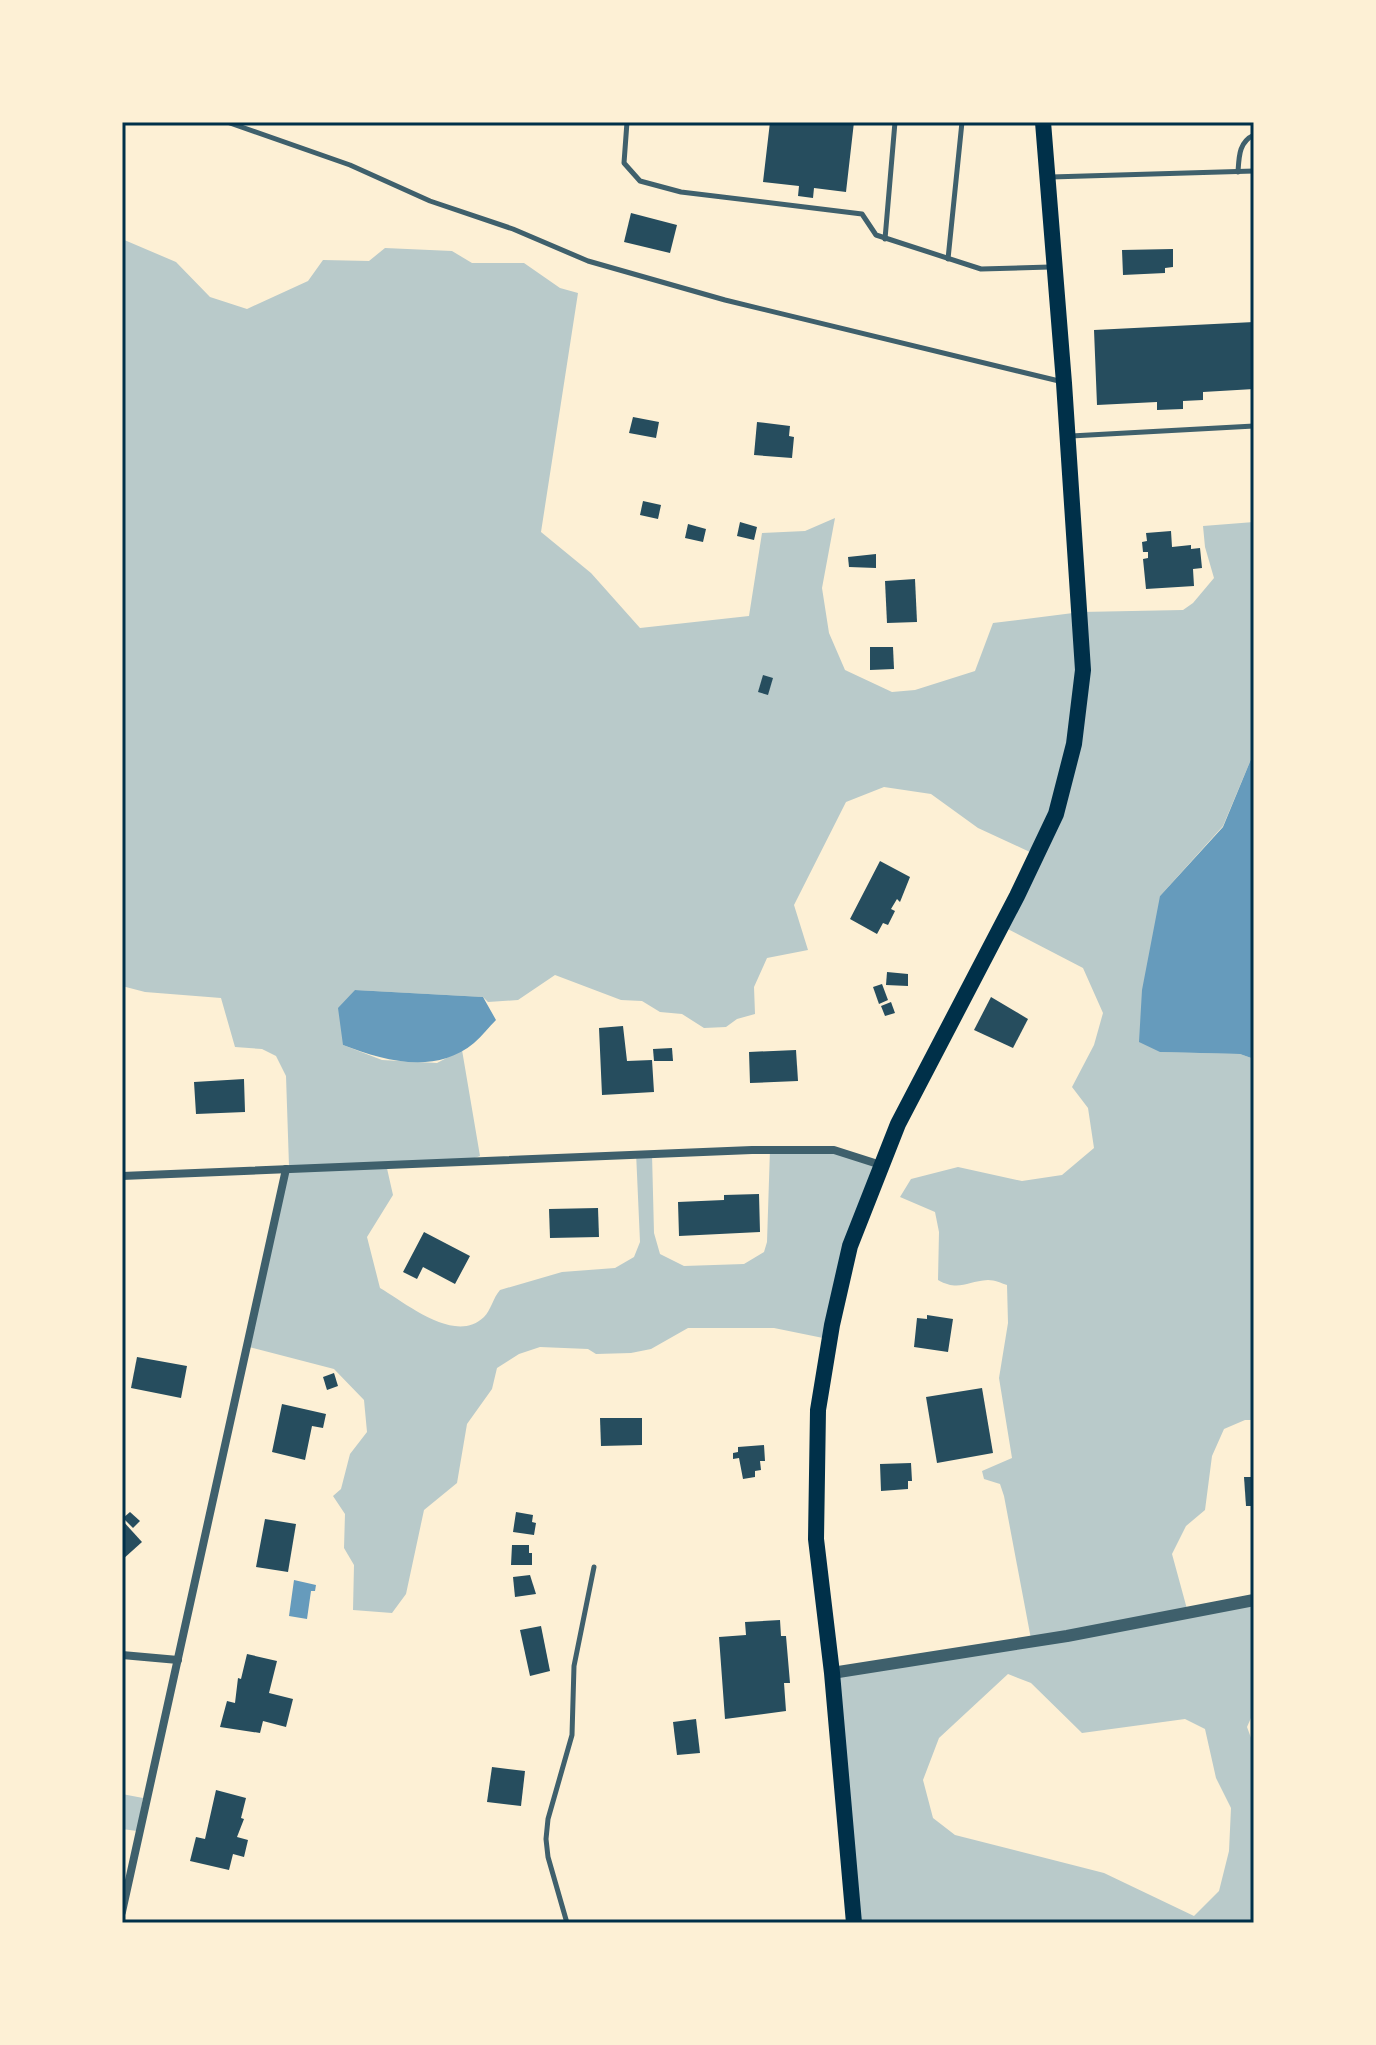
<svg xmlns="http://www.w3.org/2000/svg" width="1376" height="2045" font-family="Figtree,sans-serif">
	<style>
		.green { fill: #b9caca; fill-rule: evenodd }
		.water { fill: #669bbc }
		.building { fill: #264d5e }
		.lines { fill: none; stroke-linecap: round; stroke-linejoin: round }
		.service { stroke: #3f606c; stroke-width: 5 }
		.minor { stroke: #3f606c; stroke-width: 8 }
		.tertiary { stroke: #3f606c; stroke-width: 12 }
		.primary { stroke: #003049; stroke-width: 16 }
		.neatline { fill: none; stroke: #003049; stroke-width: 3 }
	</style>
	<rect width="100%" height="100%" fill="#fdf0d5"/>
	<g class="green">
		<path d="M122,239l54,23 34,35 37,12 61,-28 15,-21 46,1 16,-13 67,3 20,12h52l36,25 18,5 -37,239 50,41 49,55 109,-12 13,-83 43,-2 30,-13 -13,70 7,45 16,37 47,22 23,-2 60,-19 18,-48 88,-11 102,-2 10,-7 21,-25 -9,-31 -2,-21 51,-4v230l-31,74 -63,70v156l80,2 14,5v361h-9l-21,9 -12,27 -7,54 -19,16 -14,28 15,55 67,-11v113l-7,16 7,19v177h-400l-23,-248 200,-36 -27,-143 -4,-12 -16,-5 -2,-8 30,-13 -13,-80 9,-55 -1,-38c-6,-2 -12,-5 -19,-5 -21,1 -29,12 -50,0l1,-48 -4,-20 -35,-15 11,-18 47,-12 64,14 40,-6 32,-27 -6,-40 -16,-21 22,-42 9,-32 -20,-45 -83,-43 32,-72 -54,-25 -47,-34 -47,-7 -38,15 -52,103 14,45 -41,8 -13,29 1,27 -18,5 -11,8 -22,1 -22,-14 -22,-2 -18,-11 -21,-1 -66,-25 -37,25 -30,2 -5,-5 -128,-7 -12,55 39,15 55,3 25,-13 18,106 -8,3 -86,5 7,31 -26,42 13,51c26,15 75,57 104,29 7,-7 9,-19 16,-27l62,-18 53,-4 19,-11 6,-15 -4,-90 16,2 2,79 6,21 24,12 60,-2 20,-12 3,-10 3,-93 58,-1 51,13 -51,178 -54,-11h-86l-37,21 -20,4 -35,1 -8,-5 -48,-2 -21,7 -22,14 -5,21 -25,35 -10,59 -33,27 -18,84 -14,19 -39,-3 1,-45 -10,-17 1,-34 -12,-18 8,-7 9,-35 17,-22 -3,-32 -30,-31 -85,-22 40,-181 -3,-90 -10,-20 -14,-7 -27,-2 -14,-49 -76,-6 -23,-6zM1008,1674l23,9 51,50 103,-14 20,10 11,49 15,30 -2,43 -10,40 -25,25 -90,-43 -149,-38 -22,-17 -10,-38 16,-42z"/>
		<path d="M122,1794l21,4 -6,33 -15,-2z"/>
	</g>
	<g class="water">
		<path d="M1254,752v307l-14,-5 -80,-2 -21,-10 3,-52 18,-94 63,-69z"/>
		<path d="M355,990l128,7 13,23c-7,7 -14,16 -22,23 -39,32 -89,18 -131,2l-5,-37z"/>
		<path d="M294,1580l22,5 -1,6h-4l-4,28 -18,-3z"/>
	</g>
	<g class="building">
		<path d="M770,122h84l-8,70 -32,-4 -1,10 -15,-2 1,-10 -36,-4z"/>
		<path d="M631,213l46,12 -7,28 -46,-11z"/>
		<path d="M1173,249v18l-8,1v5l-42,2 -1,-25z"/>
		<path d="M1254,322v67l-51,3v8l-20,1v8l-26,1v-8l-60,3 -3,-75z"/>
		<path d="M633,417l26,5 -3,16 -27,-5z"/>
		<path d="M757,422l33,4 -1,10 5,1 -2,21 -38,-3z"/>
		<path d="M643,501l18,4 -3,14 -18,-4z"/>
		<path d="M740,522l17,5 -3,13 -17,-4z"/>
		<path d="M688,524l18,5 -3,13 -18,-4z"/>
		<path d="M1171,531l1,16 19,-2v4l9,-1 2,20 -9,1 1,17 -48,3 -3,-30 5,-1v-6h-5l-1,-10 5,-1 -1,-8z"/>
		<path d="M876,554v14l-27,-1 -1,-10z"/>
		<path d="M915,579l2,43 -30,1 -2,-42z"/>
		<path d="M870,647h23l1,22 -24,1z"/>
		<path d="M763,675l10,3 -5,17 -10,-3z"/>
		<path d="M880,861l30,16 -10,25 -3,-3 -6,10 4,2 -7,14 -5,-2 -6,11 -27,-15z"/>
		<path d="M887,972l21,2v12l-22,-1z"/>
		<path d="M882,984l6,16 -9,4 -6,-17z"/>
		<path d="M991,997l37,22 -15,29 -39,-18z"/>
		<path d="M891,1002l4,11 -10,3 -4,-10z"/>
		<path d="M623,1026l4,35 25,-1 2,32 -52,3 -3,-67z"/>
		<path d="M672,1048l1,13h-19l-1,-12z"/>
		<path d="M796,1050l2,31 -48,2 -1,-31z"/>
		<path d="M244,1079l1,33 -49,2 -2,-32z"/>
		<path d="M759,1194l1,38 -81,4 -1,-34 46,-2v-5z"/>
		<path d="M598,1208l1,29 -49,1 -1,-29z"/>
		<path d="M424,1232l46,24 -15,28 -32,-17 -6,12 -14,-7z"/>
		<path d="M927,1315l26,4 -5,33 -34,-5 3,-29 10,1z"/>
		<path d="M137,1357l50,9 -6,32 -50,-10z"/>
		<path d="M334,1373l4,13 -11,4 -4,-13z"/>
		<path d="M982,1388l11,65 -56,10 -11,-66z"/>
		<path d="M282,1404l44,10 -3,14 -11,-2 -7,34 -33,-8z"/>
		<path d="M600,1418h42v27l-41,1z"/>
		<path d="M764,1445l1,16h-5l1,9 -6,1v6l-12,2 -4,-21 -6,1v-6l5,-1v-5z"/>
		<path d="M911,1463l1,18h-4v8l-27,2 -1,-27z"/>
		<path d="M1244,1477h10v29h-8z"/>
		<path d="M130,1512l10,9 -7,7 -10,-10z"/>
		<path d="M516,1512l17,3 -1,7 4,1 -2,12 -21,-3z"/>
		<path d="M265,1519l31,5 -8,48 -32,-5z"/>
		<path d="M122,1520l20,22 -20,18z"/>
		<path d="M512,1545h17v8h3v12h-21z"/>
		<path d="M530,1575l6,19 -21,3 -2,-20z"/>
		<path d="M780,1620l1,16h5l4,47h-6l2,28 -61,8 -6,-82 27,-2 -1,-13z"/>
		<path d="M541,1626l9,45 -20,5 -10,-46z"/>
		<path d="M247,1654l30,7 -8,32 24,6 -7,28 -23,-6 -3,12 -40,-6 7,-26 8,2 3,-25 3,1z"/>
		<path d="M696,1719l4,34 -23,2 -4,-33z"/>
		<path d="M492,1767l33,4 -4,35 -34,-4z"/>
		<path d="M216,1790l30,8 -5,20 3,1 -7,18 11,3 -4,17 -11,-3 -4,16 -39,-9 6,-24 9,2z"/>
	</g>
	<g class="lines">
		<g class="service">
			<path d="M227,122l123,43 80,36 83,28 75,32 137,39 334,81"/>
			<path d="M627,122l-3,41 16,18 41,11 181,22 14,21 105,34 69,-2"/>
			<path d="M1238,172c1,-16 1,-30 16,-37"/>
			<path d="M1051,177l203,-6"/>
			<path d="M885,239l10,-117"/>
			<path d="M948,259l14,-137"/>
			<path d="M1071,436l183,-10"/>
			<path d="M567,1923l-19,-66 -2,-18 2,-20 24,-84 2,-69 20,-99"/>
		</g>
		<g class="minor">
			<path d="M122,1176l630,-26h82l47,15"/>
			<path d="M122,1655l56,5"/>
			<path d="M122,1912l164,-743"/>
		</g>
		<path class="tertiary" d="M832,1673l235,-37 187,-36"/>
		<path class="primary" d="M854,1923l-22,-250 -16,-134 2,-129 14,-85 18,-79 48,-122 119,-228 39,-82 18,-70 9,-74 -19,-287 -21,-261"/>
	</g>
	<rect width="1376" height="2045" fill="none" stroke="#fdf0d5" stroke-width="248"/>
	<rect x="124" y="124" width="1128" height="1797" class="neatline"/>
</svg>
